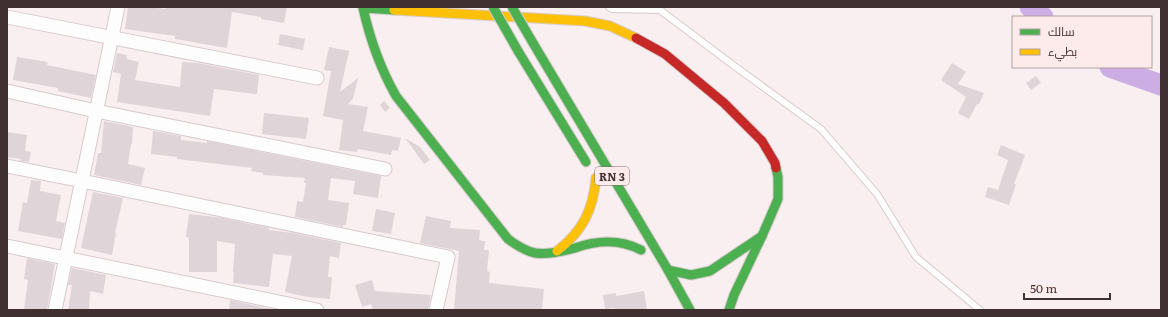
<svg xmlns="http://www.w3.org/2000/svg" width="1168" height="317" font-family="Literata,Cairo,serif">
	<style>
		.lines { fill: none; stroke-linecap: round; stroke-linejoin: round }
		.river { stroke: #ccaee4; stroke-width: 21 }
		.building { fill: #dfd5d9 }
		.lane-casing { stroke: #d7cacb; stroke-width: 8 }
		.street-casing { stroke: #d7cacb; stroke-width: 15 }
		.fast-casing { stroke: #d7cacb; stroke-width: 11 }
		.slow-casing { stroke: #d7cacb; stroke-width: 11 }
		.jam-casing { stroke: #d7cacb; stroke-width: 11 }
		.lane { stroke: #fefdfd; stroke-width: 6 }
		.street { stroke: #fefdfd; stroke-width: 13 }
		.fast { stroke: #4caf50; stroke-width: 9 }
		.slow { stroke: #ffc107; stroke-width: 9 }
		.jam { stroke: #c62828; stroke-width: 9 }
		.fast-bridge-casing { stroke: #d7cacb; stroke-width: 11; stroke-linecap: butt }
		.fast-bridge { stroke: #4caf50; stroke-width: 9 }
		.labels { text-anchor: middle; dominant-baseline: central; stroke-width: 4; stroke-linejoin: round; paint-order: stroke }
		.shield { fill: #fdebec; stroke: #796869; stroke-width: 1 }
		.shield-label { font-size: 11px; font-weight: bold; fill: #413031 }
	</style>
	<rect width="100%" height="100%" fill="#f9eff0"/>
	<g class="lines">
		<g class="river">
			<path d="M1030,7l13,10"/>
			<path d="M1110,67l51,18"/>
		</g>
	</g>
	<g class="building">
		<path d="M128,7h20l18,2v-2h121l-3,16 -23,-4v-2l-29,-5 -5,36 -52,-9v-3l-50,-7z"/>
		<path d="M280,34l25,5 -2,11 -25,-5z"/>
		<path d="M329,47l20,4 -9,41 18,-14 -5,21 -5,5 20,3 -5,24 38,7 -3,13 -6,-1 -1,5 -33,-6 -1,3 -18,-2 4,-30 -20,-4 8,-45 -7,-1z"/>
		<path d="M117,53l10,2v4l12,3 -4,18 45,7 2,-25 16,1 61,12 -2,19 -43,-5 -4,27 -93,-14 4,-28 -8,-2z"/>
		<path d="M17,57l31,5 -1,3 49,10 -5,23 -33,-7v-3l-45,-8z"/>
		<path d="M952,63l14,9 -8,12 26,9 -5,11h-2l-8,15 -11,-6 8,-16 -25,-17z"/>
		<path d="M1036,76l5,7 -10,7 -5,-7z"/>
		<path d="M384,101l6,7 -5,4 -5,-7z"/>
		<path d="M264,113l45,5 -3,21 -44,-5z"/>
		<path d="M104,121l29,6 -1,17h-1l-3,20 17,4 -4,17 -47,-10 4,-22h3z"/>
		<path d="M153,131l28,5v4l26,3v-2l174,35 -3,22 -25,-4 2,-13 -24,-3 -3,22 21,3 -3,22h-3v2l-48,-10 2,-16 6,1 3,-19h-2l1,-5 -42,-3v-2l-12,-2 1,-3 -75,-9v-2l-26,-3z"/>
		<path d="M7,132l20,3 -2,16 6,1 -2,10 -9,-1 1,-2 -14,-2z"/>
		<path d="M405,138l15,9 10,13 -6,4z"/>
		<path d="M1001,145l24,10 -11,29h2l-7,21 -24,-8 3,-10 10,3 10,-30 -11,-5z"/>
		<path d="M31,180l10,1 -1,10 21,4 -5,26 9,2 -3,16 -44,-8 5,-29 4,1z"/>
		<path d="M93,192l30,6 -8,35h1l-4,22 -31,-7z"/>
		<path d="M376,209l19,4 -4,21 -19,-3z"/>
		<path d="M189,214l34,4 46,10v2l24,3 48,10 -2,15 -9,-2 -2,21h4l-2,22 -22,-2 -23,-5 7,-36 -19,-2 -4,33 -36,-4 1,-11h-1l2,-28 -18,-3v31h-28v-34l-3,-1z"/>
		<path d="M426,216l25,5 -1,7 30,2 -1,10 6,1 -1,9h5l-2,21 3,1 -1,11 55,6 -2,21h-88l5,-59 -39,-8z"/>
		<path d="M27,258l28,6 -8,46h-23l4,-30 -4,-1z"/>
		<path d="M72,268l34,7 -3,19 -13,-3 -1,19h-21l4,-25h-4z"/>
		<path d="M372,280l3,11 56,4 -3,15h-55l-2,-6 -9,3 -7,-22z"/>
		<path d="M644,291l3,19h-32l-1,-2 -9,1 -2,-14 13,-2v3z"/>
		<path d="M230,300l41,9v1h-42z"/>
	</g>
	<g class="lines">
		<defs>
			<path id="lane" d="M609,7l3,2 48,1 73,55 88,64 56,65 39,63 64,53"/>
			<g id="street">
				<path d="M7,17l310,61"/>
				<path d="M7,91l89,20 289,58"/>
				<path d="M7,166l75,15 366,76 -12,53"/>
				<path d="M7,246l310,64"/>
				<path d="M55,310l63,-303"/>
			</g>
			<g id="fast">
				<path d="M394,10l-31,-2c7,31 17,60 33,88l112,143c8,6 17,12 27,14 14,2 27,-2 40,-5 23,-8 44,-9 66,2"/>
				<path d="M533,43l135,227 22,40"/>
				<path d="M518,51l68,111"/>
				<path d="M762,236l16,-37v-22l-2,-9"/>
				<path d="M668,270l23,5 19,-4 52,-35 -28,59 -5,15"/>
			</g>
			<g id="slow">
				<path d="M394,10l191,11 25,5 26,12"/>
				<path d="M557,251c26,-20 36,-41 39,-73"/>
			</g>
			<path id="jam" d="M636,38l29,16 59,49 38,38 13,22 1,5"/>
		</defs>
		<use href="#lane" class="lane-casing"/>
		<use href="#street" class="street-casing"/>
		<use href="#fast" class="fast-casing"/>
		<use href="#slow" class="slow-casing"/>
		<use href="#jam" class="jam-casing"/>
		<use href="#lane" class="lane"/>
		<use href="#street" class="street"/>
		<use href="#fast" class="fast"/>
		<use href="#slow" class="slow"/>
		<use href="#jam" class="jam"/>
		<defs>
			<g id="fast-bridge">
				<path d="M493,7l25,44"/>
				<path d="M512,7l21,36"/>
			</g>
		</defs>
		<use href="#fast-bridge" class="fast-bridge-casing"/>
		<use href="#fast-bridge" class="fast-bridge"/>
	</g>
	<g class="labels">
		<rect class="shield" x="595" y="167" width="34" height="18" rx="3"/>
		<g class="shield-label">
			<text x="612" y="176">RN 3</text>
		</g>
	</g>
	<rect width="1168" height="317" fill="none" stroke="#413031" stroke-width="16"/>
	<rect x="1012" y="16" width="140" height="52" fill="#fdebec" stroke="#b2a0a1"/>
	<rect x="1020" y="29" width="20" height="6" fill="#4caf50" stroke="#b2a0a1"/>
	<text x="1048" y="36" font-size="12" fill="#413031">سالك</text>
	<rect x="1020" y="49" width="20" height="6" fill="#ffc107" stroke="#b2a0a1"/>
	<text x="1048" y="56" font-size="12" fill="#413031">بطيء</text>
	<path d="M1024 293v6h86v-6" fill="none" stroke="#413031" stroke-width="2"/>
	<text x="1030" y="293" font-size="12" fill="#413031" stroke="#fdebec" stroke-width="3" paint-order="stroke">50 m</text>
</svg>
